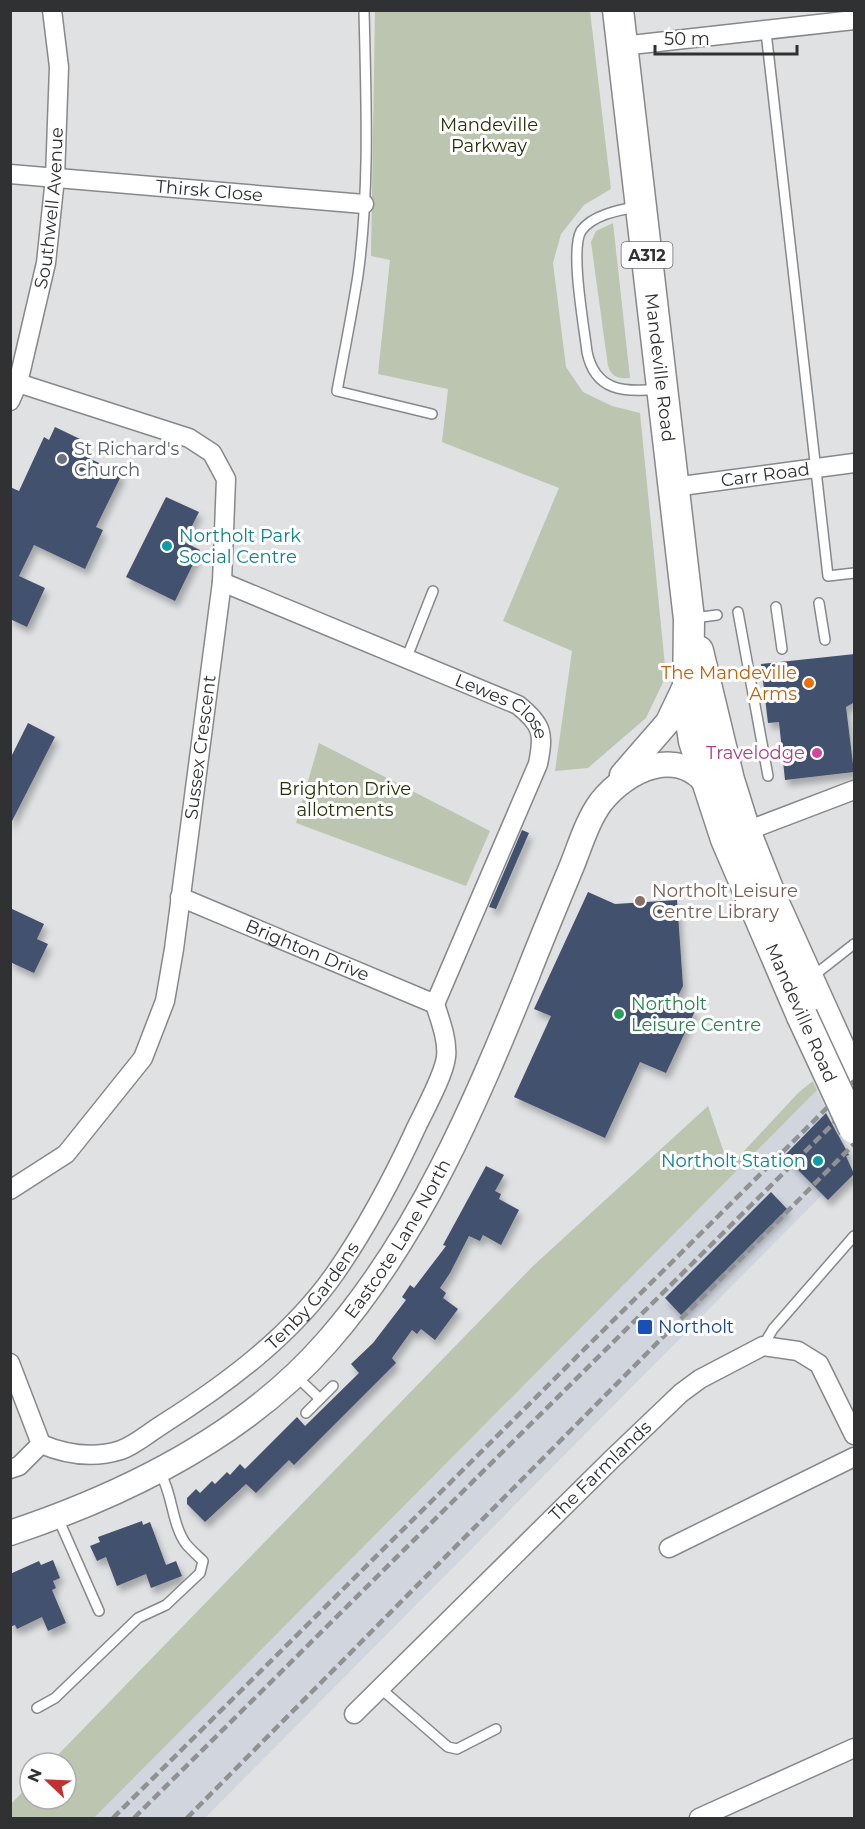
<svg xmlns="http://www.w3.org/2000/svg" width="865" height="1829" font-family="Montserrat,sans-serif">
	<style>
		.built { fill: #d0d5de }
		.green { fill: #bcc5af }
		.building { fill: #43516e; filter: url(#shadow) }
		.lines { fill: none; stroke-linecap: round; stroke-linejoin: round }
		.service-casing { stroke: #87888a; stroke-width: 12 }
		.minor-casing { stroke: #87888a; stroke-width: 21 }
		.tertiary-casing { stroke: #87888a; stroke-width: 27 }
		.primary-casing { stroke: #87888a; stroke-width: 33 }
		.service { stroke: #fff; stroke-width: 9 }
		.minor { stroke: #fff; stroke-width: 18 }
		.tertiary { stroke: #fff; stroke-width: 24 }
		.primary { stroke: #fff; stroke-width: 30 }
		.rail { stroke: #909193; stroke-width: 4.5; stroke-dasharray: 9 4.5; stroke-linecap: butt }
		.primary-bridge-casing { stroke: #87888a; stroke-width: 33; stroke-linecap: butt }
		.primary-bridge { stroke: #fff; stroke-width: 30 }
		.worship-dot { fill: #6b7280; stroke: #fff; stroke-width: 2 }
		.culture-dot { fill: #0f9aa8; stroke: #fff; stroke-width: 2 }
		.food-dot { fill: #e8710a; stroke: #fff; stroke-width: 2 }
		.hotel-dot { fill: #d1479c; stroke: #fff; stroke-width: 2 }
		.education-dot { fill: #8d6e63; stroke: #fff; stroke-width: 2 }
		.leisure-dot { fill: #2e9e5b; stroke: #fff; stroke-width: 2 }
		.transit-dot { fill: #1a4fb4; stroke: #fff; stroke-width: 2 }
		.labels { text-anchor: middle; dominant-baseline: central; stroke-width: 6; stroke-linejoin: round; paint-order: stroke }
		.shield { fill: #fff; stroke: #6e6f70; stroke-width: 1.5 }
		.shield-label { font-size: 16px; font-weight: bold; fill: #303132 }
		.park-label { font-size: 18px; fill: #263308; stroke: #fff }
		.street-label { font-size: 18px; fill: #303132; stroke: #fff }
		.worship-label { font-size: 18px; fill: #5b616d; stroke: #fff; text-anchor: start }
		.culture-label { font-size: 18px; fill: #0d838f; stroke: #fff; text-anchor: start }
		.food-label { font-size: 18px; fill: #c56008; stroke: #fff; text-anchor: end }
		.hotel-label { font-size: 18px; fill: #b23c85; stroke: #fff; text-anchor: end }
		.education-label { font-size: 18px; fill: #785e54; stroke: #fff; text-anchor: start }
		.leisure-label { font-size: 18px; fill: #27864d; stroke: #fff; text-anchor: start }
		.transit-label { font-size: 18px; fill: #164399; stroke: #fff; text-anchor: start }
	</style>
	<defs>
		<filter id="shadow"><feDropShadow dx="3.5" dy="6" stdDeviation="3" flood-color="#0004"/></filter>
	</defs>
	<rect width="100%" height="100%" fill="#e0e1e3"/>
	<path class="built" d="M817,1090l20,45 2,-1 10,21 -3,1 8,18 -27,26 -5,-5 -617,623h-111z"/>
	<g class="green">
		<path d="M375,11h215l21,178 -27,16 -23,29 -8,29 13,104 17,25 29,14 28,7 26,263 -20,42 -58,50 -33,3 17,-120 -69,-30 56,-133 -117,-46 6,-53 -70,-15 12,-114 -19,-4z"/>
		<path d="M613,223l17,155c-12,1 -18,-1 -22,-12l-17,-124 5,-11z"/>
		<path d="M319,743l171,88 -24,55 -170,-63z"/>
		<path d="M813,1081l4,9 -723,728h-83v-14l19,-20v15h36v-36h-16l483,-497 175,-160 21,61 70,-75z"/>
	</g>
	<g class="building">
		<path d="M55,427l25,12 -6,12 48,23 -26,53 7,3 -18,39 -51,-24 -15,31 26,12 -18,39 -17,-8v-132l9,4 25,-54 5,3z"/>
		<path d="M166,497l33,15 -15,30 16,8 -25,51 -49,-24z"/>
		<path d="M855,654v48l-9,5 8,65 -69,8 -6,-58 -11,1 -7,-59z"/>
		<path d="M28,723l27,14 -45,88v-66z"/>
		<path d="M522,830l7,3 -33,76 -7,-2z"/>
		<path d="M588,892l27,12 62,-4 6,86 -8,16 20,9 -29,62 -26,-11 -35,76 -91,-41 37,-81 -17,-7z"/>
		<path d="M10,908l34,16 -7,15 11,5 -14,29 -24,-11z"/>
		<path d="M826,1113l23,42 -3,1 8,18 -26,26 -44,-44z"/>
		<path d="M486,1166l18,9 -9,16 6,3 -2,5 20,11 -18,35 -18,-10 -3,6 -11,-5 -19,37 -10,15 6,5 -3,5 15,11 -23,31 -14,-11 -4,5 -5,-4 -20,28 4,5 -102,102 -5,-5 -33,33 -10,-9 -41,38 -18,-18v-6l9,-9 4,4 12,-12 3,3 12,-12 3,3 10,-11 5,5 52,-52 8,9 54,-53 -8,-9 22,-21 33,-43 -4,-3 8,-12 4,3 32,-42 -3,-1z"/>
		<path d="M771,1192l16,17 -106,106 -16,-17z"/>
		<path d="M142,1521l1,4 7,-3 16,43 10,-4 6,15 -31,12 -5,-14 -29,12 -11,-29 -9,4 -7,-15 10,-4 -2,-5z"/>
		<path d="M53,1560l7,18 -7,3 3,7 -4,2 14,33 -18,8 -6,-14 -25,12 -2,-4 -5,2v-53l29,-13 2,4z"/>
	</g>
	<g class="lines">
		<defs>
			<g id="service">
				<path d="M364,10c2,88 6,177 -6,265 -6,39 -14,78 -21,116l95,23"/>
				<path d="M766,32l62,544 26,-3"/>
				<path d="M636,207c-17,3 -44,8 -55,24 -11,19 3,95 6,121 8,39 37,41 72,37"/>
				<path d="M819,603l6,37"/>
				<path d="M776,607l6,42"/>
				<path d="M738,612l30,164"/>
				<path d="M694,618l23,-3"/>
				<path d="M407,657l26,-66"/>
				<path d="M812,977l42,-33"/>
				<path d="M763,1346l10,-17 81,-93"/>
				<path d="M296,1376l24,23"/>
				<path d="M306,1413l27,-27"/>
				<path d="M57,1516l42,95"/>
				<path d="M380,1688l68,59 9,2 39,-20"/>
				<path d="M37,1708l18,-10 83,-80 28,-13 34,-32 3,-12c-5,-5 -12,-11 -17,-17 -15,-21 -13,-51 -27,-73"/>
			</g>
			<g id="minor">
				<path d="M622,46l232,-26"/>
				<path id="s1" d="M10,174l354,30"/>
				<path id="s2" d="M10,401l8,-18 28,-120 9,-85 4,-111 -7,-57"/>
				<path id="s3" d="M674,487l180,-24"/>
				<path id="s4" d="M222,582l296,123c25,20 26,29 20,59l-103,240"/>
				<path d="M736,835l118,-45"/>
				<path id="s5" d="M180,897l255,107"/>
				<path id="s6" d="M10,1190l56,-36 77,-96 22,-57 9,-52 48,-367 4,-103 -14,-26 -23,-15 -171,-55"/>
				<path d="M10,1363l31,81"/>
				<path id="s7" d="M41,1444c26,11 52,15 80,6 14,-5 29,-18 42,-26 65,-41 129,-89 173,-152 31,-45 57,-94 80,-144 8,-17 28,-53 30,-71 2,-17 -6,-37 -11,-53"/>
				<path d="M10,1469l9,-3 22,-22"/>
				<path d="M669,1548l185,-91"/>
				<path id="s8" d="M354,1714l258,-255 69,-66 19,-14 63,-33 35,5 21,13 35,71"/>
				<path d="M699,1818l155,-70"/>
			</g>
			<g id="tertiary">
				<path d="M622,775l46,-53 19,-40"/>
				<path id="s9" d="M10,1533c117,-39 235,-97 317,-191 92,-105 148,-238 200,-366 14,-36 29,-72 44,-108 9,-22 16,-47 30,-66 26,-33 78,-57 108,-15"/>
			</g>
			<g id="primary">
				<path id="s10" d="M618,10l71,609 -1,83 6,39 32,98 76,177"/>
				<path d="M698,651l31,129 16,51 27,68 82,181"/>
			</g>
		</defs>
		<use href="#service" class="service-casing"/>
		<use href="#minor" class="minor-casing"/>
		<use href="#tertiary" class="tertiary-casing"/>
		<use href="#primary" class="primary-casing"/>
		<use href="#service" class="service"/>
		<use href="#minor" class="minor"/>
		<use href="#tertiary" class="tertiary"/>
		<use href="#primary" class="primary"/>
		<g class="rail">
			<path d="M113,1818l741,-737"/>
			<path d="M134,1818l720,-715"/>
			<path d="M187,1818l667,-674"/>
		</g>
		<defs>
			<path id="primary-bridge" d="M802,1016l52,112"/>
		</defs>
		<use href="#primary-bridge" class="primary-bridge-casing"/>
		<use href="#primary-bridge" class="primary-bridge"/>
	</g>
	<circle class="worship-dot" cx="62" cy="459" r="6"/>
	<g class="culture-dot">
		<circle cx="167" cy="546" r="6"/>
		<circle cx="818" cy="1161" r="6"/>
	</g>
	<circle class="food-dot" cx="809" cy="683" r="6"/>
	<circle class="hotel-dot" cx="817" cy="753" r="6"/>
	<circle class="education-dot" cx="640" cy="901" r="6"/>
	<circle class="leisure-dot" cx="619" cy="1014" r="6"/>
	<rect class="transit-dot" x="637" y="1319" width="16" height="16" rx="3"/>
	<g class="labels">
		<rect class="shield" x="621.5" y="242" width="51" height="26" rx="4.5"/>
		<g class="shield-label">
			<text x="647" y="255">A312</text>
		</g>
		<g class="park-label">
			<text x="489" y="125">Mandeville<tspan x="489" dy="21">Parkway</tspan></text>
			<text x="345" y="789">Brighton Drive<tspan x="345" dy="21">allotments</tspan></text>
		</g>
		<g class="street-label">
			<text stroke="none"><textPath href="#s1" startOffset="200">Thirsk Close</textPath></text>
			<text stroke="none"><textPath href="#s2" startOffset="198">Southwell Avenue</textPath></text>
			<text stroke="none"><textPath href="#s10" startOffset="360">Mandeville Road</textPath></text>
			<text stroke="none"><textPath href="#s3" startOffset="92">Carr Road</textPath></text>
			<text stroke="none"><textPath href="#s4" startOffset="308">Lewes Close</textPath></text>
			<text stroke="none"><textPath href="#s6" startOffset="507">Sussex Crescent</textPath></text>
			<text stroke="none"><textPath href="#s5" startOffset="138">Brighton Drive</textPath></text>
			<text transform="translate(801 1013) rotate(66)">Mandeville Road</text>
			<text stroke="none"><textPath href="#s9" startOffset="500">Eastcote Lane North</textPath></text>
			<text stroke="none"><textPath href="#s7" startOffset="330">Tenby Gardens</textPath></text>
			<text stroke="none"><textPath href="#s8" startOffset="346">The Farmlands</textPath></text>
		</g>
		<g class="worship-label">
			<text x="74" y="449">St Richard's<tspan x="74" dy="21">Church</tspan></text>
		</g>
		<g class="culture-label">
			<text x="179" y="536">Northolt Park<tspan x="179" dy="21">Social Centre</tspan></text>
			<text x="806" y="1161" text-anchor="end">Northolt Station</text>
		</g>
		<g class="food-label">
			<text x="797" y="673">The Mandeville<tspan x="797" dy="21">Arms</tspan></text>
		</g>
		<g class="hotel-label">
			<text x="805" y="753">Travelodge</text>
		</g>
		<g class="education-label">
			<text x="652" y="891">Northolt Leisure<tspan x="652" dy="21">Centre Library</tspan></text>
		</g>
		<g class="leisure-label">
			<text x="631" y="1004">Northolt<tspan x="631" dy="21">Leisure Centre</tspan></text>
		</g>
		<g class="transit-label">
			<text x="658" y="1327">Northolt</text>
		</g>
	</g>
	<rect width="865" height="1829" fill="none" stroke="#303132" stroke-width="24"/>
	<g transform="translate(48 1781) rotate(293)"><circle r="28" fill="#ffffff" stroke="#acadad" stroke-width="1.5"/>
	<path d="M0-4.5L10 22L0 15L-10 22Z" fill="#c03231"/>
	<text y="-9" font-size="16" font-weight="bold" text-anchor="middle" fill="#303132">N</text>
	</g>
	<path d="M655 45v9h142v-9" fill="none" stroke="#303132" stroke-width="3"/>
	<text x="664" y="45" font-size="18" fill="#303132" stroke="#ffffff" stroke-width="4.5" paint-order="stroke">50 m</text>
</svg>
